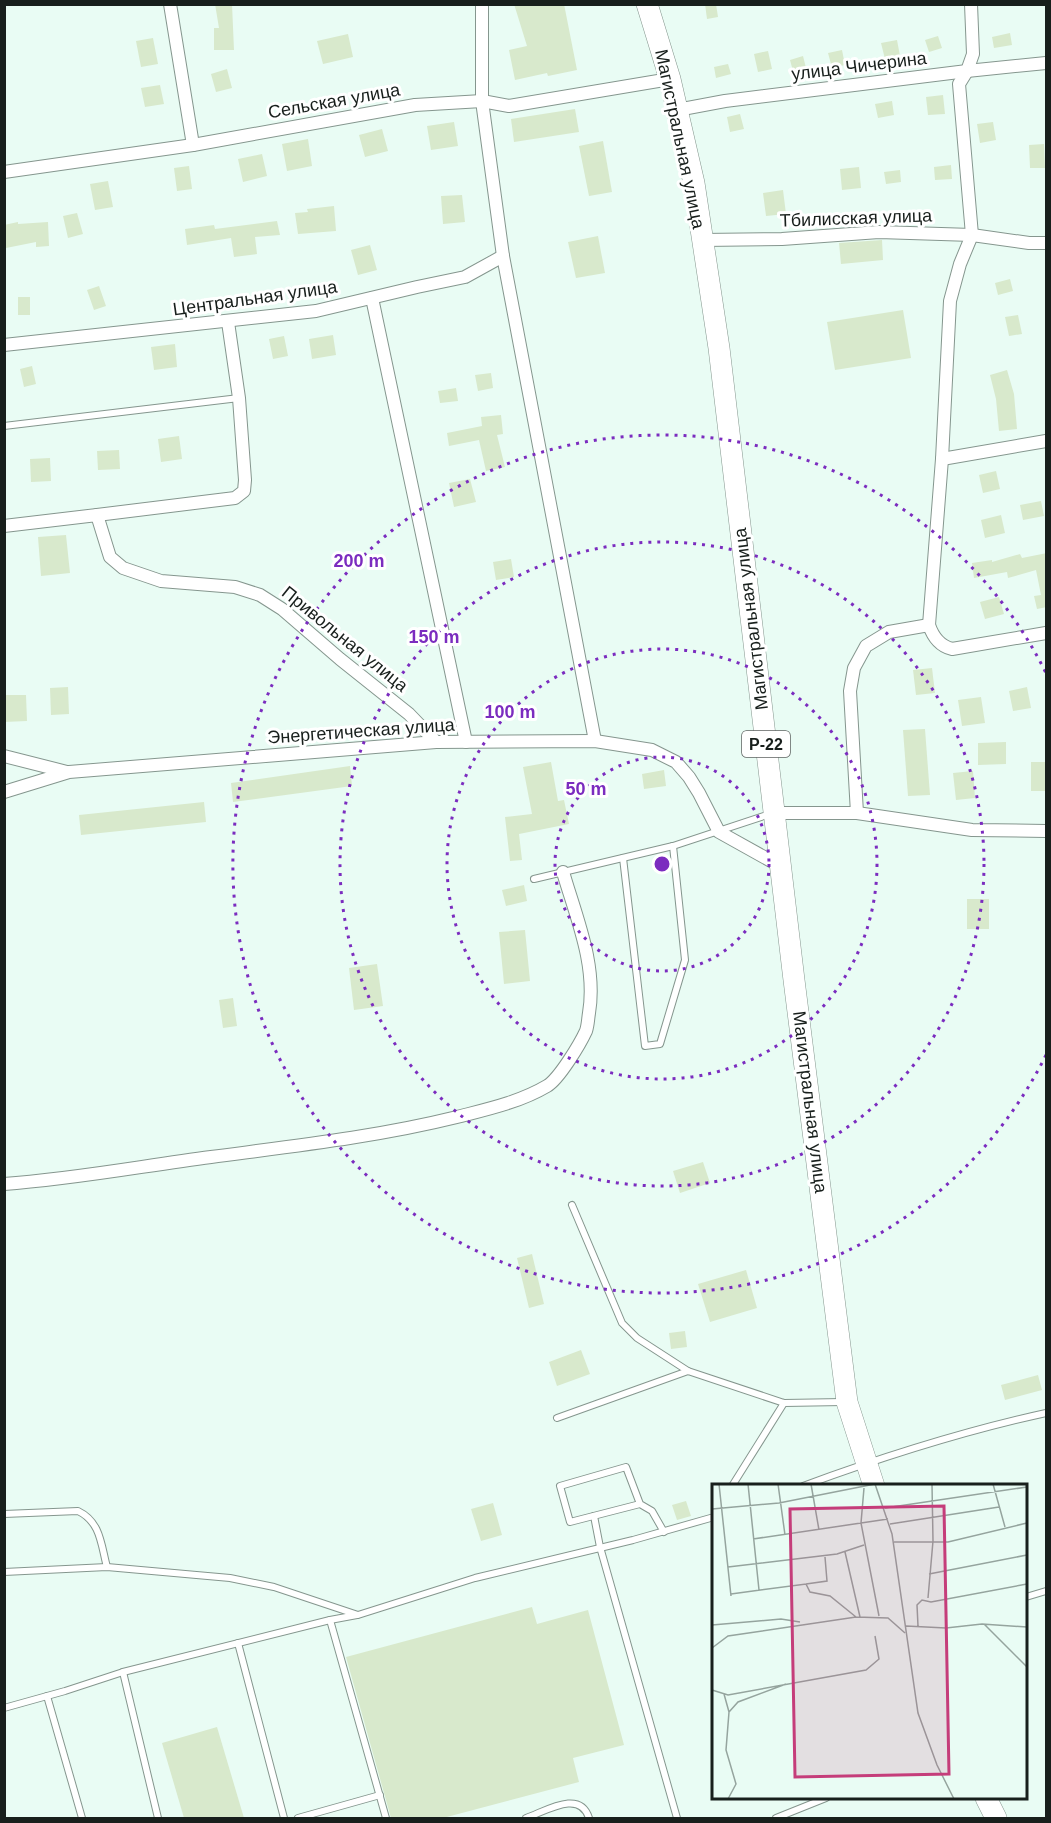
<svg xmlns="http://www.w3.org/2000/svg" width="1051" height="1823" font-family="Arial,sans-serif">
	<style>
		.building { fill: #d8e9cc }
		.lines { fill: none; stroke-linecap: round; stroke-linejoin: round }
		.service-casing { stroke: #85968e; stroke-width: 8 }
		.minor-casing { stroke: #85968e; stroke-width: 14 }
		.trunk-casing { stroke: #85968e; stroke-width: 22 }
		.service { stroke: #fff; stroke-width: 6 }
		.minor { stroke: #fff; stroke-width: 12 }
		.trunk { stroke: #fff; stroke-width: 21 }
		.ring { fill: none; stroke: #7b2cbf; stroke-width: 3; stroke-dasharray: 3 6 }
		.labels { text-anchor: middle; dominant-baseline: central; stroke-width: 6; stroke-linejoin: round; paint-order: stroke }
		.shield { fill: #fff; stroke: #5d6260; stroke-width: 1.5 }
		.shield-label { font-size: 16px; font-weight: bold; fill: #181f1c }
		.street-label { font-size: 18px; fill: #181f1c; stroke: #fff }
		.inset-road { fill: none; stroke: #95a49e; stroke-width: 1.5 }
		.view { fill: #c53d7a; fill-opacity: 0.15; stroke: #c53d7a; stroke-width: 3 }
		.inset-edge { fill: none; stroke: #181f1c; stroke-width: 3 }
		.centre { fill: #7b2cbf; stroke: #fff; stroke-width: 3 }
		.ring-label { font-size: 18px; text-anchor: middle; font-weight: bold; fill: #7b2cbf; stroke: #fff; stroke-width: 6; stroke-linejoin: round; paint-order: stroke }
	</style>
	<rect width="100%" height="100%" fill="#e9fcf4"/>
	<g class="building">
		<path d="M215,4h17l2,46h-20v-22h5z"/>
		<path d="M514,4h50l13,66 -29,6 -1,-3 -32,7 -6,-30 18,-4z"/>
		<path d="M705,4h11l2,13 -11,2z"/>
		<path d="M1010,33l2,12 -18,3 -2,-11z"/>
		<path d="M348,34l5,23 -30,7 -6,-23z"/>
		<path d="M938,36l4,12 -13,4 -4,-12z"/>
		<path d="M153,38l5,26 -17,3 -5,-26z"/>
		<path d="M897,40l3,16 -15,3 -4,-16z"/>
		<path d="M842,50l3,15 -13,3 -4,-15z"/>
		<path d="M768,51l4,18 -14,3 -4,-18z"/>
		<path d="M803,56l4,16 -13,3 -4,-15z"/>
		<path d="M728,64l3,10 -15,4 -2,-11z"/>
		<path d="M227,69l5,19 -16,4 -5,-18z"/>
		<path d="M160,85l4,19 -19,3 -4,-19z"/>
		<path d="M943,95l2,19 -17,1 -2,-18z"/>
		<path d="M892,101l2,14 -16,3 -3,-14z"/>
		<path d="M575,109l4,23 -65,10 -3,-23z"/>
		<path d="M740,114l4,15 -14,3 -3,-15z"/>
		<path d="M454,122l4,24 -27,4 -4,-24z"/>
		<path d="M993,122l3,18 -16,3 -3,-19z"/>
		<path d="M382,129l6,22 -23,6 -6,-22z"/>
		<path d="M308,139l4,27 -25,5 -5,-27z"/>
		<path d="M603,141l9,51 -23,4 -10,-50z"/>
		<path d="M1044,144l1,24h-15l-1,-23z"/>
		<path d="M262,154l5,22 -24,6 -5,-23z"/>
		<path d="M951,165l1,14 -17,1 -1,-13z"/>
		<path d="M189,166l3,23 -15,2 -3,-23z"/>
		<path d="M859,167l2,21 -19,2 -2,-21z"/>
		<path d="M900,170l1,12 -15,2 -2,-12z"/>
		<path d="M108,181l5,26 -18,3 -5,-26z"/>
		<path d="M783,190l3,24 -20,2 -3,-23z"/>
		<path d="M462,195l3,27 -22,2 -2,-28z"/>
		<path d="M334,206l2,25 -38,3 -3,-21 13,-1 -1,-3z"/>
		<path d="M77,213l6,21 -15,4 -5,-22z"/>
		<path d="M277,221l3,14 -25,2 2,17 -23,3 -3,-19 -44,7 -2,-16 29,-4 1,4z"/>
		<path d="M18,222v2l30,-2 1,24 -13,1v-5l-30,6 -2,-23z"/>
		<path d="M598,236l7,37 -29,5 -8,-36z"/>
		<path d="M882,240l1,20 -42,4 -2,-21z"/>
		<path d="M370,245l7,25 -19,5 -7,-25z"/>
		<path d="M1010,279l3,12 -15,4 -3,-12z"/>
		<path d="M99,286l7,20 -12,4 -7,-20z"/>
		<rect x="18" y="297" width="12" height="18"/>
		<path d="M903,310l8,48 -76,12 -8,-48z"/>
		<path d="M1018,315l4,19 -13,2 -4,-19z"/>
		<path d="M333,335l3,20 -24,4 -3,-20z"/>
		<path d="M284,336l4,20 -15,3 -4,-20z"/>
		<path d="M175,344l2,23 -23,3 -3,-23z"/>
		<path d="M32,366l4,18 -12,3 -4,-18z"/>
		<path d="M1007,370l7,24 3,35 -18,2 -3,-32 -6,-24z"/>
		<path d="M491,373l2,15 -15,3 -3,-16z"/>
		<path d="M456,388l2,13 -18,2 -2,-12z"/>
		<path d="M501,415l2,19 -6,1 8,32 -19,4 -7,-31 -30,6 -2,-13 35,-7 -1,-9z"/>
		<path d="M179,436l3,23 -21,3 -3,-23z"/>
		<path d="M119,450l1,19 -22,1 -1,-19z"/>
		<path d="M50,458l1,23 -20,1 -1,-23z"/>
		<path d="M996,471l4,18 -17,4 -4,-18z"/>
		<path d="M470,479l6,23 -22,5 -5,-24z"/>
		<path d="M1041,501l3,15 -21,4 -3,-15z"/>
		<path d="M1001,515l4,18 -20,5 -4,-18z"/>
		<path d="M66,535l4,38 -29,3 -3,-39z"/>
		<path d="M1047,553v54l-10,2 -3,-13 7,-1 -5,-25 -28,8 -1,-6 -33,6 -2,-15 20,-3v2l28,-8 2,4z"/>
		<path d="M511,559l3,18 -18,3 -3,-18z"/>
		<path d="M999,597l5,17 -19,5 -5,-17z"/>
		<path d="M932,668l3,25 -19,2 -3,-25z"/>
		<path d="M68,687l1,27 -18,1 -1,-27z"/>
		<path d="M1027,687l4,21 -18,3 -4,-20z"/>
		<path d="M4,695h22l1,26 -23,1z"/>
		<path d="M981,697l4,26 -23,3 -4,-26z"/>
		<path d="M925,729l5,66 -22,1 -5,-66z"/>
		<path d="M1006,742v22l-28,1v-22z"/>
		<path d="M551,762l7,39 6,-1 5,24 -50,10 3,26 -12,1 -5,-44 27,-3 -9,-47z"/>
		<rect x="1031" y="762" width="16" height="29"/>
		<path d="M350,766l2,20 -119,16 -2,-19z"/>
		<path d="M664,770l2,16 -22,3 -2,-15z"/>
		<path d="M973,771l2,27 -19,2 -3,-27z"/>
		<path d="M204,802l2,20 -125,13 -2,-20z"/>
		<path d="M524,885l3,16 -21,5 -4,-16z"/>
		<rect x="967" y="899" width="22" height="30"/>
		<path d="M525,930l5,51 -26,3 -5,-52z"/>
		<path d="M377,964l6,42 -29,4 -5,-42z"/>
		<path d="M233,998l4,28 -14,2 -4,-28z"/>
		<path d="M703,1162l7,21 -30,10 -7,-22z"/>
		<path d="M532,1254l12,50 -15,4 -12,-50z"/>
		<path d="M746,1270l11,38 -47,14 -12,-38z"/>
		<path d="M685,1331l2,16 -16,2 -2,-16z"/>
		<path d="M581,1350l9,24 -33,12 -8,-24z"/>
		<path d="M1038,1375l4,15 -37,10 -4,-15z"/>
		<path d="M686,1501l5,15 -14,4 -5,-15z"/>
		<path d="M493,1503l9,32 -21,6 -10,-32z"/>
		<path d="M532,1607l5,17 51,-14 36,135 -51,13 6,24 -136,36h-52l-45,-161z"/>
		<path d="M217,1727l27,91h-60l-22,-75z"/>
	</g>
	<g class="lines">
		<defs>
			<g id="service">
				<path d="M4,426l235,-28"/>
				<path d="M623,858l22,188 15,-2 25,-84 -12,-114"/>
				<path d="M534,879l139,-33 97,-32"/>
				<path d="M572,1205l50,118 15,15 51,33"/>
				<path d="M557,1418l131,-47 96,32 59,-1"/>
				<path d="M732,1486l52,-83"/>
				<path d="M803,1486c79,-29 161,-55 243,-73"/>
				<path d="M640,1504l-70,18 -10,-36 66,-19 14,37 12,7 12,21"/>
				<path d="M4,1514l74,-3c23,11 23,34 29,56"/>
				<path d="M594,1516l6,31 77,271"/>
				<path d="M4,1572l103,-5 123,11 44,9 84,28 117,-37 158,-38 81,-23"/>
				<path d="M1026,1597l20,-6"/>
				<path d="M330,1620l56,198"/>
				<path d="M238,1643l46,175"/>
				<path d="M123,1672l35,146"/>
				<path d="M47,1696l35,122"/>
				<path d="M4,1708l61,-17 58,-19 207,-52 27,-5"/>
				<path d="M298,1818l82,-23"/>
				<path d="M526,1818c20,-7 54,-29 63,0"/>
				<path d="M776,1818l50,-20"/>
			</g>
			<g id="minor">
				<path d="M170,4l23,141"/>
				<path d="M482,4v97l21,155 92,485"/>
				<path d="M971,4l2,50 -6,17 -8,13 13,151 -12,29 -10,37 -8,158 -13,166c4,12 11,21 23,24l94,-16"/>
				<path d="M677,110l48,-9 242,-30 79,-8"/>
				<path d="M4,172l189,-27 222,-40 67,-4 27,5 161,-27"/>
				<path d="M702,240l80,-1 97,-7 93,3 57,8h17"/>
				<path d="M372,298l94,444"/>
				<path d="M4,345l312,-34 101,-24 48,-10 38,-21"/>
				<path d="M942,459l104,-18"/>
				<path d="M97,515l138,-17 9,-7 1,-11 -6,-82 -11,-76"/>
				<path d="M4,526l93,-11 13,42 13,11 38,13 74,6 25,8 22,14 58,50 69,55 27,28"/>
				<path d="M4,756l63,16"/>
				<path d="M4,792l65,-20 367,-30 159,-1 57,9 24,12 13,15 10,16 20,39 61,34"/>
				<path d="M774,813h83l115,17 74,1"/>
				<path d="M857,813l-7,-122 4,-23 12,-22 23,-14 40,-7"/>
				<path d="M4,1184c70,-5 138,-18 207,-27 83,-11 165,-20 246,-40 31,-8 63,-15 90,-31 12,-7 33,-42 39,-55 2,-6 2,-12 3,-18 8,-48 -13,-96 -26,-141"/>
			</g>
			<g id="trunk">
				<path d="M647,4l23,75 24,104 25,165 75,632 53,422 27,84"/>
				<path d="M986,1798l10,20"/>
			</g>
		</defs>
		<use href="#service" class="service-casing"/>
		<use href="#minor" class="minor-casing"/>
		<use href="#trunk" class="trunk-casing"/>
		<use href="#service" class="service"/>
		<use href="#minor" class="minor"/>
		<use href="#trunk" class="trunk"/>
	</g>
	<g class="ring">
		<circle cx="662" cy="864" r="107"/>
		<circle cx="662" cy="864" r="215"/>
		<circle cx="662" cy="864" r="322"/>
		<path d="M1046 1055A429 429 0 1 1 1046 673"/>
	</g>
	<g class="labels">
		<rect class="shield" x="742" y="731" width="48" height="26" rx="4.5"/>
		<g class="shield-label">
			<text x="766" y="744">Р-22</text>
		</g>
		<g class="street-label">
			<text transform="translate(859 66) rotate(-7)">улица Чичерина</text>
			<text transform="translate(334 101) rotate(-10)">Сельская улица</text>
			<text transform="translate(680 139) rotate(78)">Магистральная улица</text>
			<text transform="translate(856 218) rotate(-2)">Тбилисская улица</text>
			<text transform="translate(255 298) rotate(-8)">Центральная улица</text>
			<text transform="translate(751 619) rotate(-97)">Магистральная улица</text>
			<text transform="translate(345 639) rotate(39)">Привольная улица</text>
			<text transform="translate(361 731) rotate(-4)">Энергетическая улица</text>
			<text transform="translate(810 1102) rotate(83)">Магистральная улица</text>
		</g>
	</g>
	<g transform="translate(712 1484)">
		<rect width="315" height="315" fill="#e9fcf4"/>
		<path class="inset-road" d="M7,0l12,112M36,0l11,106M66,0l7,51M99,0l8,46M163,0l17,50 26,179 19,52 17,34M281,0l12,43M152,4l-3,35 18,93M173,24l142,-21M0,25l67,-6 96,-19M178,40l109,-17M41,55l135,-20M182,58h54l79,-19M133,68l15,65M16,83l109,-13 27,-9M217,90l98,-19M94,100l21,-3 -2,-24M19,110l75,-10 4,8 20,4 26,21M216,114l5,-57 -1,-57M272,140l43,43M0,141l69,-6 19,3M194,142l40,2 36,-4 45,3M206,142l-1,-21 5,-5 9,2 96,-18M0,164l16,-12 128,-19 32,1 17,15M0,206l16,5 138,-25 13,-11 -4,-23M12,210l5,18M16,315l8,-15 -10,-34 3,-38 9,-10 48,-18"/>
		<path class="view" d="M232,22l5,268 -154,3 -5,-268z"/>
		<rect width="315" height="315" class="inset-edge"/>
	</g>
	<circle cx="662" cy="864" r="9" class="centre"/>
	<g class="ring-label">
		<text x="359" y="567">200 m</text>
		<text x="434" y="643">150 m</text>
		<text x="510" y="718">100 m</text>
		<text x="586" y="795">50 m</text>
	</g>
	<rect width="1051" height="1823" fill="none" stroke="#181f1c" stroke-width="12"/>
</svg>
